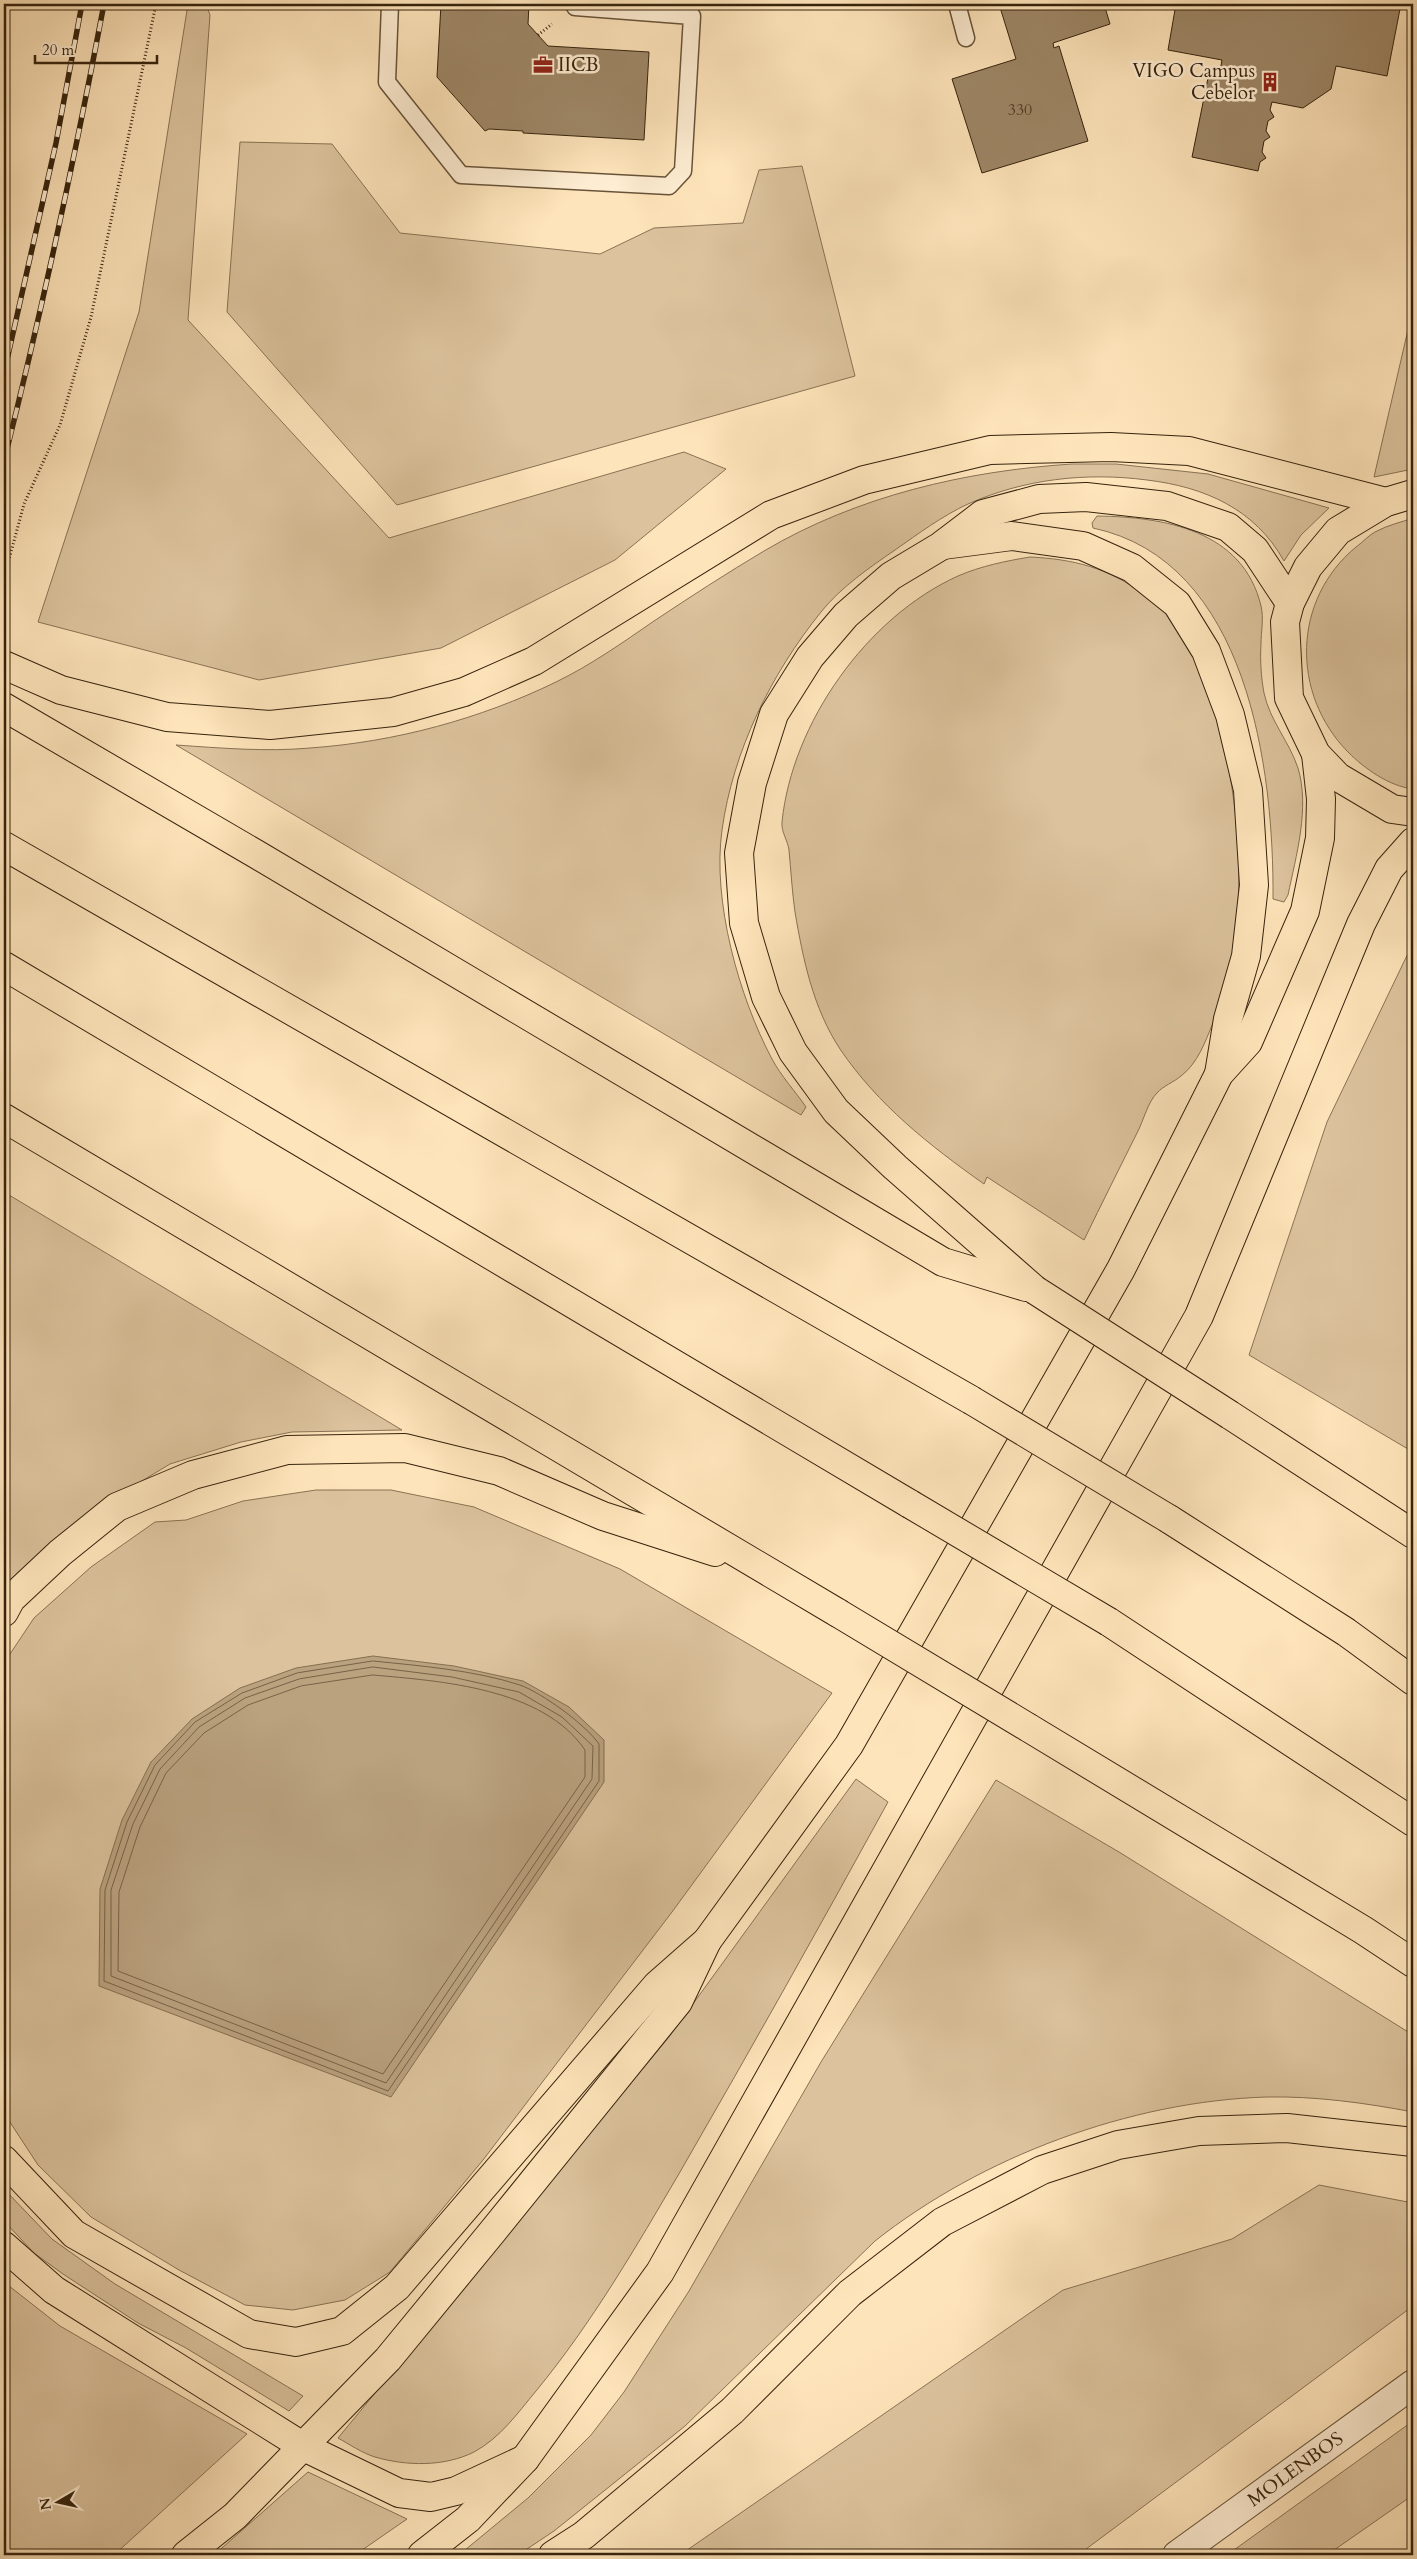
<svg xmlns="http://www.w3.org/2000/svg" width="1417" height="2559" font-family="Cardo,serif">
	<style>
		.green { fill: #dcc39d; stroke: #897355 }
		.water { fill: #baa27f; stroke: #856f51 }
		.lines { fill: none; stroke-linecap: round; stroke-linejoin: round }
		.shore { stroke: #786246; stroke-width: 1 }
		.building { fill: #9e8767; stroke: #36230d }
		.service-casing { stroke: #685338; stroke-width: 19 }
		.minor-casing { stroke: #685338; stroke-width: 30 }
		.primary-casing { stroke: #36230d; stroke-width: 30 }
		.trunk-casing { stroke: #36230d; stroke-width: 30 }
		.motorway-casing { stroke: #36230d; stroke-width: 30 }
		.path { stroke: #36230d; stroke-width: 3; stroke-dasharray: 1 2.5; stroke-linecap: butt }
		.service { stroke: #feedd2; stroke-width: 16 }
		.minor { stroke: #feedd2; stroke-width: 28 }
		.primary { stroke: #fee4ba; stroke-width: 28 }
		.trunk { stroke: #fee4ba; stroke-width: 28 }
		.motorway { stroke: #fee4ba; stroke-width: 28 }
		.rail-casing { stroke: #36230d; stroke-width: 5.5 }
		.rail { stroke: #feedd2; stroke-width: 4; stroke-dasharray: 11; stroke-linecap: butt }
		.motorway-bridge-casing { stroke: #36230d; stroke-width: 30; stroke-linecap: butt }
		.motorway-bridge { stroke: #fee4ba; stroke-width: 28 }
		.labels { text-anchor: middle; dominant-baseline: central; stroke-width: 5; stroke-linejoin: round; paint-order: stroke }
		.number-label { font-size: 16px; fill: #503c24 }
		.poi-label { font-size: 19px; fill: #36230d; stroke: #feedd2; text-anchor: start }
		.street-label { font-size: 19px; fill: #36230d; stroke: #feedd2 }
	</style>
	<rect width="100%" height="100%" fill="#fee4ba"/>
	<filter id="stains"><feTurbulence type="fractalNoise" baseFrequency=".004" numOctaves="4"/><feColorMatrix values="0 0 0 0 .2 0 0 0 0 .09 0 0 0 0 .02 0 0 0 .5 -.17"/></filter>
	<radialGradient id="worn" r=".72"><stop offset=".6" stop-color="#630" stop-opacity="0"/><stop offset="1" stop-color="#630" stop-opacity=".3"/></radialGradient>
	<g class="green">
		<path d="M188,4h18l4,11 -22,305 201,218 295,-86 42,17 -111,91 -174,88 -182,32 -221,-58 101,-310z"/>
		<path d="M240,142l92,2 68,89 200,21 54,-26 89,-5 16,-53 43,-4 53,210 -458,129 -170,-193z"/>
		<path d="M1413,308v161l-39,8z"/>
		<path d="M1072,464h44l92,10 121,34 -28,27 -17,26c-29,-52 -79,-74 -137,-81 -61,-8 -123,-1 -179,24 -26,12 -50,30 -73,46 -26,18 -54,37 -74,62 -50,62 -88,139 -99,218 -10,71 17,167 50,229 9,17 23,32 34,48l-5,8 -625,-370c44,3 90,7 134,3 85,-6 170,-29 246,-66 35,-17 66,-39 98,-61 36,-24 73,-48 110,-70 93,-55 201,-80 308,-87z"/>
		<path d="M1097,516c67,1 146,14 164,90 3,12 0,26 0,38 -1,16 0,33 3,49 6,28 25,48 34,75 12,40 -2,88 -10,127l-4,7 -11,-3c1,-130 -25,-338 -180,-371l-1,-5z"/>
		<path d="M1413,518v271c-24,-3 -48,-20 -65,-37 -57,-58 -56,-152 8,-205 7,-5 14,-13 21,-16 11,-6 25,-9 36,-13z"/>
		<path d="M1030,557c43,2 79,11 113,37 6,5 14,10 20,16 65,76 85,231 72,328 -4,28 -12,59 -22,85 -8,19 -15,40 -32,53 -7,6 -18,10 -24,17 -9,9 -13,26 -19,38 -18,36 -36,72 -54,109l-97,-63 -3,7c-55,-39 -106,-79 -144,-135 -27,-41 -37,-90 -45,-137 -3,-21 -4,-41 -6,-62 -1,-9 -8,-18 -7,-28 10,-99 85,-205 176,-246 23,-10 48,-15 72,-19z"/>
		<path d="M1413,943v509l-164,-97 78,-233z"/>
		<path d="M4,1192l398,238 -110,2 -51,10 -71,22 -53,32 -113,94z"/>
		<path d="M316,1490h75l83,17 146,62 212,124 -160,219 -189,248 -93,112 -45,28 -52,10 -48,-5 -66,-35 -88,-53 -53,-52 -34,-52v-450l30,-45 57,-51 64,-45 31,-2 57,-19z"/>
		<path d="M856,1779l32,23c-68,124 -137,247 -208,370 -44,75 -88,151 -144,219 -19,23 -36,47 -62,61 -30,15 -68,14 -99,5 -13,-4 -26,-13 -37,-19l331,-401z"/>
		<path d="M996,1780l123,72 294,183v77c-47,-9 -98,-16 -146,-15 -137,4 -286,60 -392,144l-190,185 -131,105 -36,24h-59l69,-57 63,-63 33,-43 65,-101 132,-229z"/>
		<path d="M1319,2185l94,18v103l-335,249h-398l383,-265 169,-51z"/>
		<path d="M4,2189l48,50 63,45 188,112 -14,15 -103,-63 -48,-25 -75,-49 -29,-21 -30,-32z"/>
		<path d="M4,2282l56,44 187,108 -133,121h-110z"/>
		<path d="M1413,2421v74l-86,60h-100z"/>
		<path d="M308,2472l99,47 -52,36h-141z"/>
	</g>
	<path class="water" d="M373,1656l81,10 69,15 46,26 35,33v42l-213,315 -292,-111 1,-97 22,-69 29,-58 41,-43 48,-31 56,-20z"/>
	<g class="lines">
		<g class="shore">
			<path d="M373,1661c49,5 100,9 147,24 22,8 65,39 79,59v37l-211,310 -284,-110 1,-91 22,-68 28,-57 40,-43 47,-29 55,-20z"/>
			<path d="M373,1667l79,10 67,15 43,25 31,29 -1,33 -206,304 -275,-107v-86l22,-66 27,-55 39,-42 46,-29 54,-19z"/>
			<path d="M373,1675c68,6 170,13 212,75v27l-202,297 -265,-103 1,-79 21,-65 26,-54 38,-40 44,-28 53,-19z"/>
		</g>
	</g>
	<g class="building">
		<path d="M441,4h88l-1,20 20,22 101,6 -5,88 -121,-7v-2l-34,-2 -4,2 -48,-54z"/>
		<path d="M999,4h105l6,20 -57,19 1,5 5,-2 29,95 -106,32 -30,-94 64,-20z"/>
		<path d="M1176,4h194l30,5 -13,67 -51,-10 -5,23 -28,19 -31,-6 -2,8 4,7 -6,4 -2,10 4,6 -6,4 -2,11 4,6 -6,4 -2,9 -66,-14 17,-84 10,3 3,-16 -54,-10z"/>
	</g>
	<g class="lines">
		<defs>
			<g id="service">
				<path d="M390,4l-3,78 74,93 208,11 14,-15 9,-155 -117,-9v-3"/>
				<path d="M957,4l9,34"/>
			</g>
			<g id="minor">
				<path id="s1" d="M1177,2555l236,-171"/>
			</g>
			<path id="primary" d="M1413,494l-27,8 -48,29 -30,36 -18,36 -5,19 4,76 27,56 22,23 54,32 21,3"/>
			<g id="trunk">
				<path d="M186,2555l49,-39 153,-157 105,-128 185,-229 29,-61 142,-196 272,-476 98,-195 29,-32 57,-131 15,-73 1,-39 -5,-45"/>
				<path d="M422,2555l46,-36 57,-60 135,-187 539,-956 162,-392 28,-55 24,-27"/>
			</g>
			<g id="motorway">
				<path d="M943,545l69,-9 71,10 49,22 45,36 29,47 24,64 18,75 6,95 -8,71 -18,63 -9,55"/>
				<path d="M4,665l57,25 106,27 103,8 123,-13 71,-20 70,-31 237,-146 93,-35 126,-30 121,-3 78,4 197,51"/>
				<path d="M4,707l252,147 687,408 83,25"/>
				<path d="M4,846l967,554"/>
				<path d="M4,966l906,538"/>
				<path d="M4,1118l834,495"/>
				<path d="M1035,1290l-140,-123 -59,-56 -43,-59 -27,-55 -22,-74 -5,-70 13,-70 22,-69 36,-57 36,-42 45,-39 50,-30 42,-32 56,-15 47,-2 81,9 61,21 27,23 35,53"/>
				<path d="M1230,1415l183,119"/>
				<path d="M1169,1519l177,113 67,49"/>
				<path d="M4,1612l7,-13 49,-46 57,-46 76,-32 94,-25 118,-2 94,23 104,45 112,36"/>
				<path d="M1109,1622l304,200"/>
				<path d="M1029,1728l334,202 50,33"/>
				<path d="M4,2160l70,74 175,100 47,8 46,-11 55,-44 260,-302 50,-44"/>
				<path d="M4,2246l50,44 250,157 95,46 32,4 25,-6 69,-32"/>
				<path d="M553,2555l31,-20 148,-124 118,-118 92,-71 100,-52 76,-25 81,-14 88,-3 126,14"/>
			</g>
		</defs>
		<use href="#service" class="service-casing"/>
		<use href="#minor" class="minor-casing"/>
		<use href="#primary" class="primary-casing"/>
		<use href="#trunk" class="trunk-casing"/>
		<use href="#motorway" class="motorway-casing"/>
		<g class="path">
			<path d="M538,35l14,-11"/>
			<path d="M4,578l20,-74 36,-79 31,-108 65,-313"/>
		</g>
		<use href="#service" class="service"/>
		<use href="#minor" class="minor"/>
		<use href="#primary" class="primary"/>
		<use href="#trunk" class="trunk"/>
		<use href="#motorway" class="motorway"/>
		<defs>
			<g id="rail">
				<path d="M4,373l52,-230 26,-139"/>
				<path d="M4,461c38,-151 71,-304 100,-457"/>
			</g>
		</defs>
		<use href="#rail" class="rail-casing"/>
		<use href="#rail" class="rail"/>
		<defs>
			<g id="motorway-bridge">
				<path d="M1035,1290l195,125"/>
				<path d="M971,1400l198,119"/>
				<path d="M910,1504l199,118"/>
				<path d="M838,1613l191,115"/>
			</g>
		</defs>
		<use href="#motorway-bridge" class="motorway-bridge-casing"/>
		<use href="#motorway-bridge" class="motorway-bridge"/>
	</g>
	<defs>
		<symbol id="office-bare" viewBox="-9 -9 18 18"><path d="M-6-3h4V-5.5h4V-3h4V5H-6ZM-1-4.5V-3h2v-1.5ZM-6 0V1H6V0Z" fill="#8f2418" stroke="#feedd2" stroke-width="2.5" paint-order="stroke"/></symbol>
		<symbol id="building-bare" viewBox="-9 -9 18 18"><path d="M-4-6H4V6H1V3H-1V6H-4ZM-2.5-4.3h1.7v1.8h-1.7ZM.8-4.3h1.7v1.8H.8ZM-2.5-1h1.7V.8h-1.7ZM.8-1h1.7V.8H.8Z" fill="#8f2418" stroke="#feedd2" stroke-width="2.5" paint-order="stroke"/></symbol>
	</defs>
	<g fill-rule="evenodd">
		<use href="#office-bare" x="529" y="51" width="28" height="28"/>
		<use href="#building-bare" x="1256" y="68" width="28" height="28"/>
	</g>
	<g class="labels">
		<g class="number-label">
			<text x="1020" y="110">330</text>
		</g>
		<g class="poi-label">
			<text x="558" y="65">IICB</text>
			<text x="1255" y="71" text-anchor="end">VIGO Campus<tspan x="1255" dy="22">Cebelor</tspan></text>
		</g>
		<g class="street-label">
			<text stroke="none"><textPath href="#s1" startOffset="146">MOLENBOS</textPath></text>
		</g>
	</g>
	<rect width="1417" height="2559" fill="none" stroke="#fee4ba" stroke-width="20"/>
	<rect x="5" y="5" width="1407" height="2549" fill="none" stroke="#36230d" stroke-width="2.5"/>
	<rect x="10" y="10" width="1397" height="2539" fill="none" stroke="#36230d"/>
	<g transform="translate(58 2502) rotate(261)" stroke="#feedd2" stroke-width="4" paint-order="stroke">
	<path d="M0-4L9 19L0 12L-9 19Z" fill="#36230d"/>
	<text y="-8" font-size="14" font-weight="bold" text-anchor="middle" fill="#36230d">N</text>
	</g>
	<path d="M35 55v8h122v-8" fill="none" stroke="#36230d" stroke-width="2.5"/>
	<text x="42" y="55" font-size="15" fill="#36230d" stroke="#feedd2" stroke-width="4" paint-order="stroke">20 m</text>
	<rect width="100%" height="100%" filter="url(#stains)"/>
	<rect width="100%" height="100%" fill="url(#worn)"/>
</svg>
